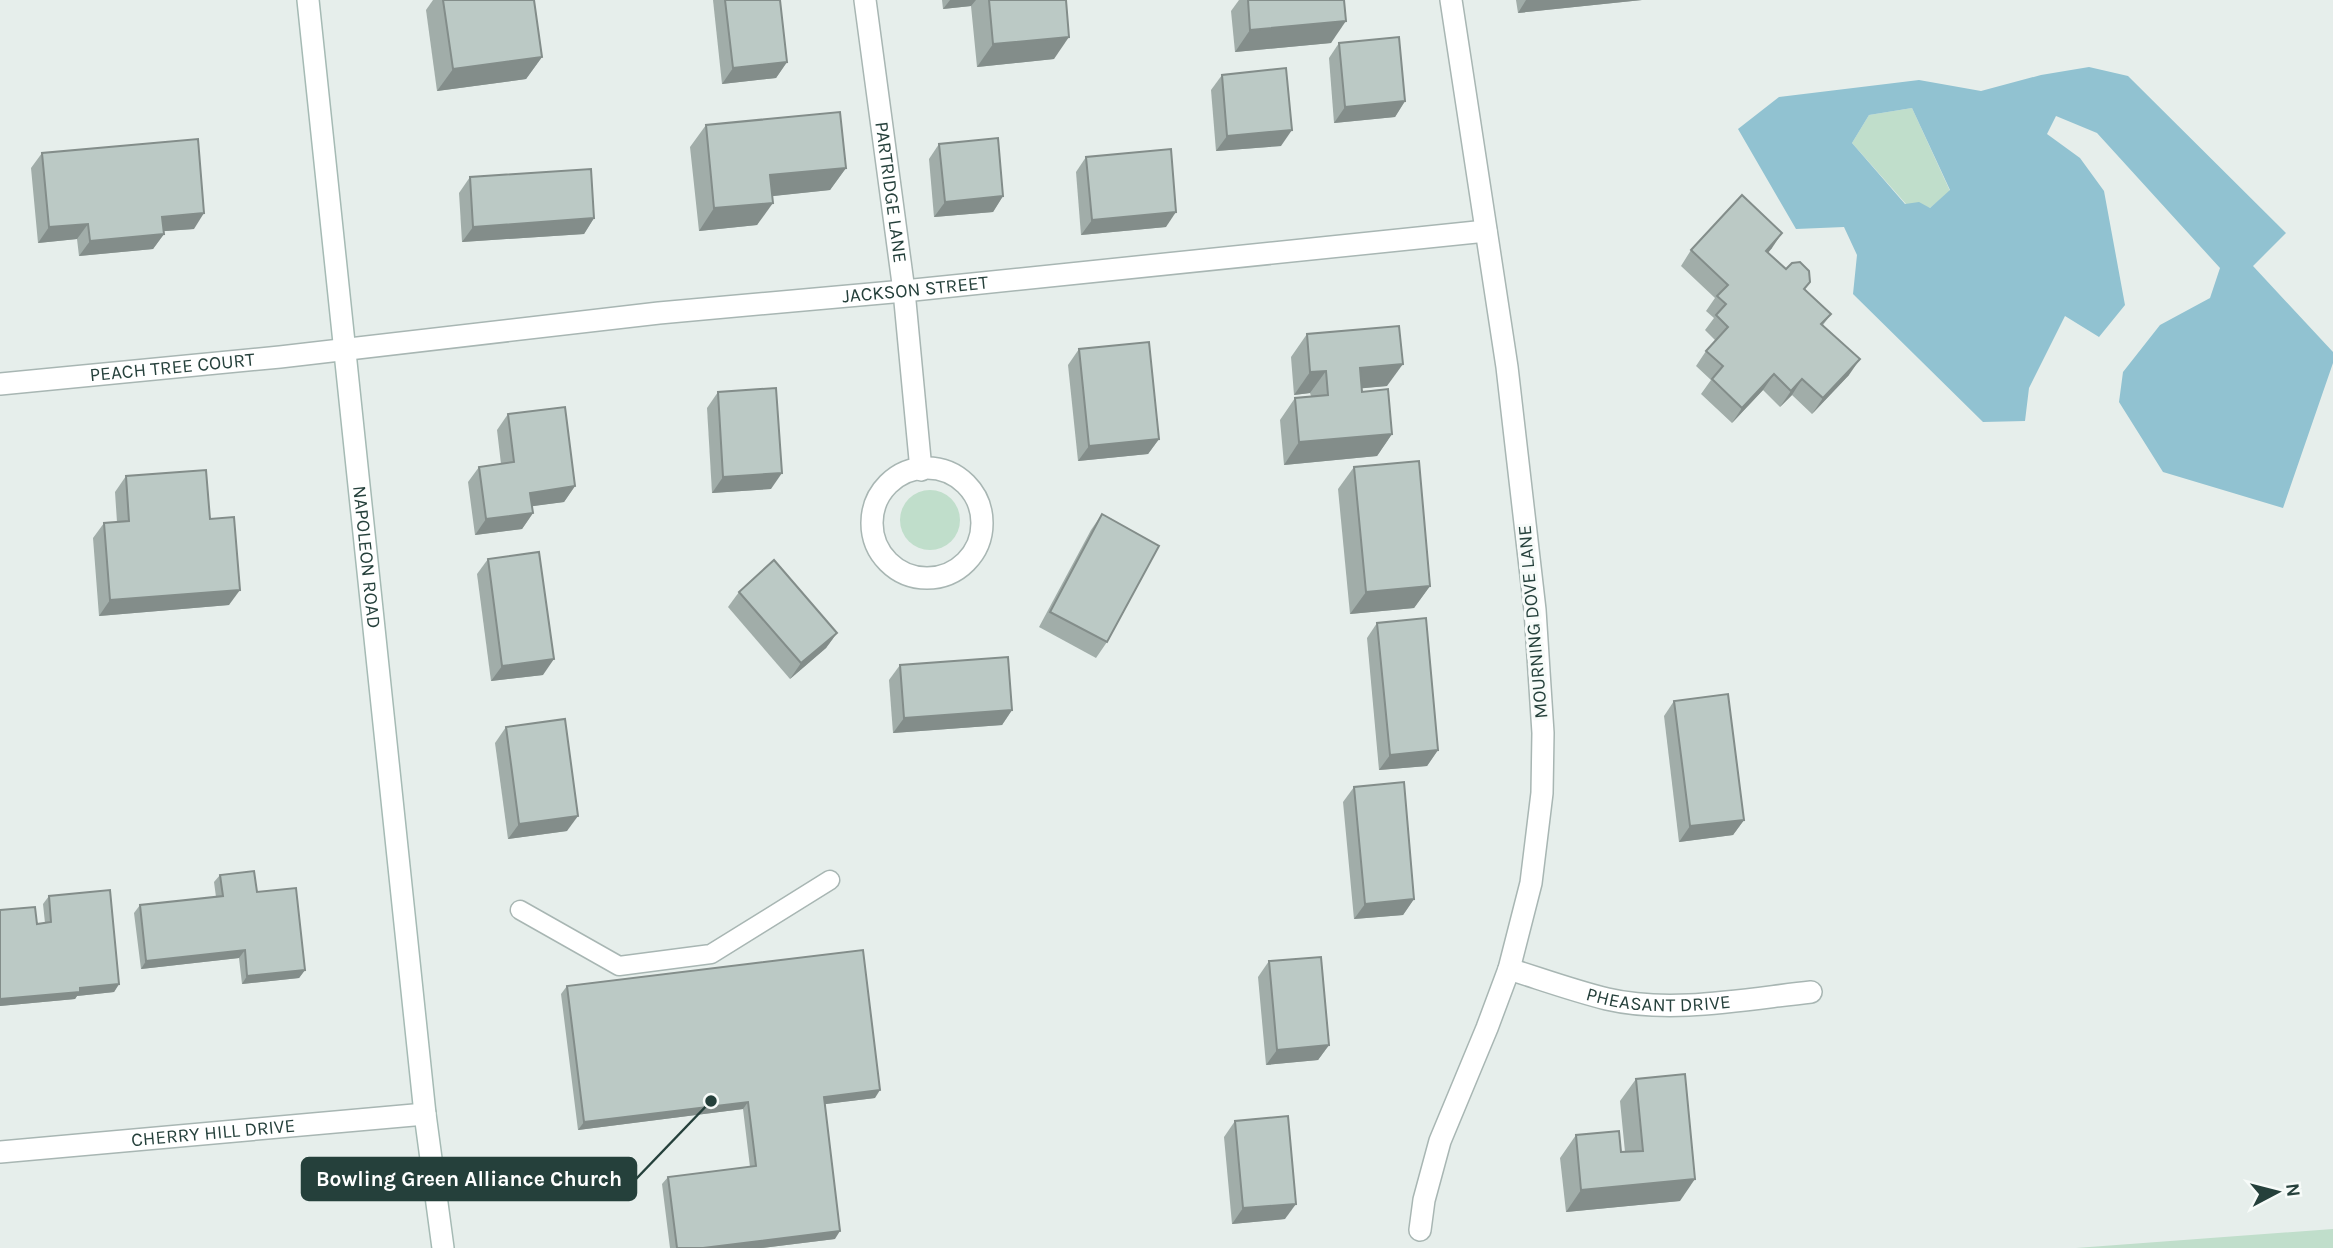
<svg xmlns="http://www.w3.org/2000/svg" width="2333" height="1248" font-family="Karla,sans-serif">
	<style>
		.green { fill: #c0decb }
		.water { fill: #91c2d1; fill-rule: evenodd }
		.lines { fill: none; stroke-linecap: round; stroke-linejoin: round }
		.service-casing { stroke: #a8b6b3; stroke-width: 21 }
		.minor-casing { stroke: #a8b6b3; stroke-width: 24 }
		.secondary-casing { stroke: #a5bab4; stroke-width: 24 }
		.service { stroke: #fff; stroke-width: 18 }
		.minor { stroke: #fff; stroke-width: 21 }
		.secondary { stroke: #fff; stroke-width: 21 }
		.wall { fill: #a1ada9 }
		.shaded-wall { fill: #838d8a }
		.building { fill: #bbc9c5; stroke: #838d8a; stroke-width: 2 }
		.labels { text-anchor: middle; dominant-baseline: central; stroke-width: 6; stroke-linejoin: round; paint-order: stroke }
		.street-label { font-size: 19px; fill: #25403b; stroke: #f7fbf9 }
		.leader { fill: none; stroke: #25403b; stroke-width: 2.5 }
		.callout-dot { fill: #25403b; stroke: #f7fbf9; stroke-width: 2.5 }
		.callout { fill: #25403b; stroke: #25403b; stroke-width: 2.5 }
		.callout-label { font-size: 21px; text-anchor: middle; font-weight: bold; fill: #fff }
	</style>
	<rect width="100%" height="100%" fill="#e6eeeb"/>
	<g class="green">
		<path d="M1912,108l38,83 -20,17 -24,-4 -54,-61 17,-28z"/>
		<circle cx="930" cy="520" r="30"/>
		<path d="M2333,1229v19h-257z"/>
	</g>
	<path class="water" d="M2089,67l39,9 158,157 -33,33 80,86v11l-50,145 -120,-36 -44,-70 4,-30 37,-47 50,-27 10,-30 -123,-135 -41,-17 -9,18 33,24 24,33 21,114 -26,32 -34,-21 -36,72 -4,33 -42,1 -130,-128 4,-39 -13,-28 -48,2 -58,-100 41,-32 140,-17 62,11 60,-16zM1912,108l38,82 -20,18 -11,-6 -14,2 -53,-61 17,-28z"/>
	<g class="lines">
		<defs>
			<path id="service" d="M520,910l99,56 92,-12 119,-74"/>
			<g id="minor">
				<path id="s1" d="M865,0l39,291 17,179"/>
				<path id="s2" d="M0,384l280,-27 379,-44 245,-22 582,-60"/>
				<circle cx="927" cy="523" r="55"/>
				<path id="s3" d="M1509,969c32,10 65,22 98,30 64,15 139,0 204,-7"/>
				<path id="s4" d="M0,1152l425,-38"/>
				<path d="M1420,1230l4,-30 16,-59 47,-113 22,-59 22,-86 11,-90 1,-60 -8,-123 -18,-156 -10,-87 -56,-367"/>
			</g>
			<g id="secondary">
				<path id="s5" d="M308,0l117,1114 18,134"/>
			</g>
		</defs>
		<use href="#service" class="service-casing"/>
		<use href="#minor" class="minor-casing"/>
		<use href="#secondary" class="secondary-casing"/>
		<use href="#service" class="service"/>
		<use href="#minor" class="minor"/>
		<use href="#secondary" class="secondary"/>
	</g>
	<g class="wall">
		<path d="M433,0h101l8,57 -16,22 -89,12 -11,-81z"/>
		<path d="M713,0h67l7,62 -11,16 -54,6z"/>
		<path d="M942,0h124l-12,59 -77,8 -6,-61 -28,3z"/>
		<path d="M1239,0h105l-13,43 -96,9 -4,-41z"/>
		<path d="M1516,0h126l-124,13z"/>
		<path d="M1339,43l66,58 -10,16 -61,6 -5,-65z"/>
		<path d="M1222,75l59,71 -65,5 -5,-61z"/>
		<path d="M706,125l140,43 -16,22 -58,6 -15,29 -58,6 -9,-84z"/>
		<path d="M939,144l64,52 -10,16 -59,5 -5,-58z"/>
		<path d="M42,153l152,76 -30,2v3l-11,15 -74,7 -2,-17 -39,4 -7,-75z"/>
		<path d="M1086,157l80,70 -85,8 -5,-63z"/>
		<path d="M470,177l124,41 -10,16 -122,8 -3,-49z"/>
		<path d="M1772,248l-4,5 18,16 24,13 -5,7 26,25 -8,11 26,50 -37,39 -20,-19 -12,12 -17,-17 -31,33 -31,-29 10,-14 -15,-14 10,-15 10,-10 -11,-11 9,-12 -8,-7 9,-13 -34,-32 10,-16z"/>
		<path d="M1307,334l80,52 -25,2v4l30,42 -15,22 -93,9 -4,-45 15,-22 16,-2 -1,-3 -16,2 -3,-38z"/>
		<path d="M1079,349l80,90 -11,15 -70,7 -10,-96z"/>
		<path d="M718,392l53,97 -59,4 -5,-85z"/>
		<path d="M508,414l67,72 -11,16 -32,4 1,7 -11,16 -47,6 -7,-53 11,-15 22,-3 -4,-34z"/>
		<path d="M1354,467l76,119 -16,22 -64,6 -12,-125z"/>
		<path d="M126,476l84,43 19,86 -130,11 -6,-78 11,-15 13,-1 -2,-30z"/>
		<path d="M1102,514l5,128 -11,16 -57,-31 52,-97z"/>
		<path d="M488,559l55,116 -52,6 -14,-107z"/>
		<path d="M739,592l98,41 -11,15 -36,31 -62,-72z"/>
		<path d="M1377,623l61,127 -11,16 -48,4 -12,-132z"/>
		<path d="M900,665l112,45 -10,15 -109,8 -4,-53z"/>
		<path d="M1674,701l70,119 -11,15 -54,7 -15,-126z"/>
		<path d="M506,727l61,104 -59,8 -13,-96z"/>
		<path d="M1354,787l60,112 -11,16 -49,4 -11,-117z"/>
		<path d="M220,875l37,17 48,78 -6,8 -57,6 -3,-26 -98,11 -7,-56 6,-8 76,-8 -2,-15z"/>
		<path d="M49,896l70,88 -5,8 -37,4 -2,3 -75,7v-96l37,14 8,-1 -2,-19z"/>
		<path d="M1269,961l60,84 -11,15 -52,5 -8,-88z"/>
		<path d="M567,986l308,112 -50,6 10,135 -74,9h-91l-8,-64 6,-7 82,-10 -7,-58 -165,21 -17,-136z"/>
		<path d="M1636,1079l44,122 -114,11 -6,-54 16,-23 45,17h4l-5,-51z"/>
		<path d="M1235,1121l50,98 -53,5 -8,-87z"/>
	</g>
	<g class="shaded-wall">
		<path d="M950,0h26l-5,6 -28,3z"/>
		<path d="M1526,0h116l-124,13z"/>
		<path d="M1346,21l-15,22 -96,9 15,-22z"/>
		<path d="M1069,37l-15,22 -77,8 16,-23z"/>
		<path d="M542,57l-16,22 -89,12 16,-22z"/>
		<path d="M787,62l-11,16 -54,6 11,-16z"/>
		<path d="M1405,101l-10,16 -61,6 11,-16z"/>
		<path d="M1292,130l-11,16 -65,5 11,-15z"/>
		<path d="M846,168l-16,22 -76,8 16,-23z"/>
		<path d="M1003,196l-10,16 -59,5 11,-15z"/>
		<path d="M773,203l-16,22 -58,6 15,-23z"/>
		<path d="M1176,212l-10,15 -85,8 11,-15z"/>
		<path d="M204,213l-10,16 -42,3 10,-15z"/>
		<path d="M594,218l-10,16 -122,8 11,-15z"/>
		<path d="M88,224l-11,15 -39,4 11,-16z"/>
		<path d="M1782,233l-10,15 -17,19 11,-16z"/>
		<path d="M164,234l-11,15 -74,7 11,-15z"/>
		<path d="M1860,359l-11,16 -37,39 11,-16z"/>
		<path d="M1403,364l-16,22 -43,4 16,-22z"/>
		<path d="M1326,371l-16,22 -16,2 16,-23z"/>
		<path d="M1774,374l-11,16 -31,33 10,-15z"/>
		<path d="M1802,379l-10,16 -12,12 11,-16z"/>
		<path d="M1392,434l-15,22 -93,9 15,-23z"/>
		<path d="M1159,439l-11,15 -70,7 11,-15z"/>
		<path d="M782,473l-11,16 -59,4 11,-16z"/>
		<path d="M575,486l-11,16 -45,6 11,-15z"/>
		<path d="M533,513l-11,16 -47,6 11,-16z"/>
		<path d="M1430,586l-16,22 -64,6 16,-22z"/>
		<path d="M240,590l-11,15 -130,11 11,-16z"/>
		<path d="M837,633l-11,15 -36,31 11,-16z"/>
		<path d="M554,659l-11,16 -52,6 11,-15z"/>
		<path d="M1012,710l-10,15 -109,8 11,-15z"/>
		<path d="M1438,750l-11,16 -48,4 11,-15z"/>
		<path d="M578,816l-11,15 -59,8 11,-15z"/>
		<path d="M1744,820l-11,15 -54,7 11,-16z"/>
		<path d="M1414,899l-11,16 -49,4 11,-15z"/>
		<path d="M245,950l-6,8 -98,11 5,-8z"/>
		<path d="M305,970l-6,8 -57,6 5,-8z"/>
		<path d="M119,984l-5,8 -37,4 -2,3 -75,7v-7l80,-11z"/>
		<path d="M1329,1045l-11,15 -52,5 11,-15z"/>
		<path d="M880,1090l-5,8 -57,7 6,-8z"/>
		<path d="M748,1102l-5,7 -165,21 6,-8z"/>
		<path d="M1695,1179l-15,22 -114,11 15,-22z"/>
		<path d="M1296,1204l-11,15 -53,5 11,-16z"/>
		<path d="M840,1231l-5,8 -74,9h-58z"/>
	</g>
	<g class="building">
		<path d="M443,0h91l8,57 -89,12z"/>
		<path d="M725,0h55l7,62 -54,6z"/>
		<path d="M989,0h77l3,37 -76,7z"/>
		<path d="M1248,0h96l2,21 -96,9z"/>
		<path d="M1399,37l6,64 -60,6 -6,-64z"/>
		<path d="M1286,68l6,62 -65,6 -5,-61z"/>
		<path d="M840,112l6,56 -76,7 3,28 -59,5 -8,-83z"/>
		<path d="M998,138l5,58 -58,6 -6,-58z"/>
		<path d="M198,139l6,74 -42,4 2,17 -74,7 -2,-17 -39,3 -7,-74z"/>
		<path d="M1171,149l5,63 -84,8 -6,-63z"/>
		<path d="M591,169l3,49 -121,9 -3,-50z"/>
		<path d="M1742,195l40,38 -16,18 20,18 6,-6 8,-1 9,9 1,11 -6,7 27,25 -10,10 39,35 -37,39 -21,-19 -11,12 -17,-17 -32,34 -30,-29 11,-13 -17,-15 22,-24 -12,-12 10,-11 -9,-8 11,-11 -37,-35z"/>
		<path d="M1399,326l4,38 -43,4 2,24 26,-3 4,45 -93,8 -4,-44 33,-3 -2,-24 -16,1 -3,-38z"/>
		<path d="M1149,342l10,97 -70,7 -10,-97z"/>
		<path d="M776,388l6,85 -59,4 -5,-85z"/>
		<path d="M565,407l10,79 -45,7 3,20 -47,6 -7,-52 35,-5 -6,-48z"/>
		<path d="M1419,461l11,125 -64,6 -12,-125z"/>
		<path d="M206,470l4,49 24,-2 6,73 -130,10 -6,-77 25,-2 -3,-45z"/>
		<path d="M1102,514l57,32 -52,96 -57,-30z"/>
		<path d="M539,552l15,107 -52,7 -14,-107z"/>
		<path d="M774,560l63,73 -36,30 -62,-71z"/>
		<path d="M1426,618l12,132 -48,5 -13,-132z"/>
		<path d="M1008,657l4,53 -108,8 -4,-53z"/>
		<path d="M1728,694l16,126 -54,6 -16,-125z"/>
		<path d="M565,719l13,97 -59,8 -13,-97z"/>
		<path d="M1404,782l10,117 -49,5 -11,-117z"/>
		<path d="M254,871l3,21 39,-4 9,82 -58,6 -2,-26 -99,11 -6,-56 83,-9 -3,-21z"/>
		<path d="M110,890l9,94 -39,4v4l-80,7v-89l35,-3 2,17 14,-2 -2,-26z"/>
		<path d="M863,950l17,140 -56,7 16,134 -137,17h-26l-9,-71 88,-11 -8,-64 -164,20 -17,-136z"/>
		<path d="M1321,957l8,88 -52,5 -8,-89z"/>
		<path d="M1685,1074l10,105 -114,11 -5,-55 43,-4 2,21 22,-1 -7,-72z"/>
		<path d="M1288,1116l8,88 -53,4 -8,-87z"/>
	</g>
	<g class="labels">
		<g class="street-label">
			<text stroke="none"><textPath href="#s1" startOffset="194">PARTRIDGE LANE</textPath></text>
			<text stroke="none"><textPath href="#s2" startOffset="920">JACKSON STREET</textPath></text>
			<text stroke="none"><textPath href="#s2" startOffset="173">PEACH TREE COURT</textPath></text>
			<text stroke="none"><textPath href="#s5" startOffset="560">NAPOLEON ROAD</textPath></text>
			<text transform="translate(1533 622) rotate(-95)">MOURNING DOVE LANE</text>
			<text stroke="none"><textPath href="#s3" startOffset="154">PHEASANT DRIVE</textPath></text>
			<text stroke="none"><textPath href="#s4" startOffset="214">CHERRY HILL DRIVE</textPath></text>
		</g>
	</g>
	<path class="leader" d="M711 1101L636 1179"/>
	<circle class="callout-dot" cx="711" cy="1101" r="7"/>
	<rect class="callout" x="302" y="1158" width="334" height="42" rx="7"/>
	<g class="callout-label">
		<text x="469" y="1186">Bowling Green Alliance Church</text>
	</g>
	<g transform="translate(2277 1192) rotate(83)" stroke="#f7fbf9" stroke-width="5" paint-order="stroke">
	<path d="M0-5L12 26L0 18L-12 26Z" fill="#25403b"/>
	<text y="-10" font-size="19" font-weight="bold" text-anchor="middle" fill="#25403b">N</text>
	</g>
</svg>
